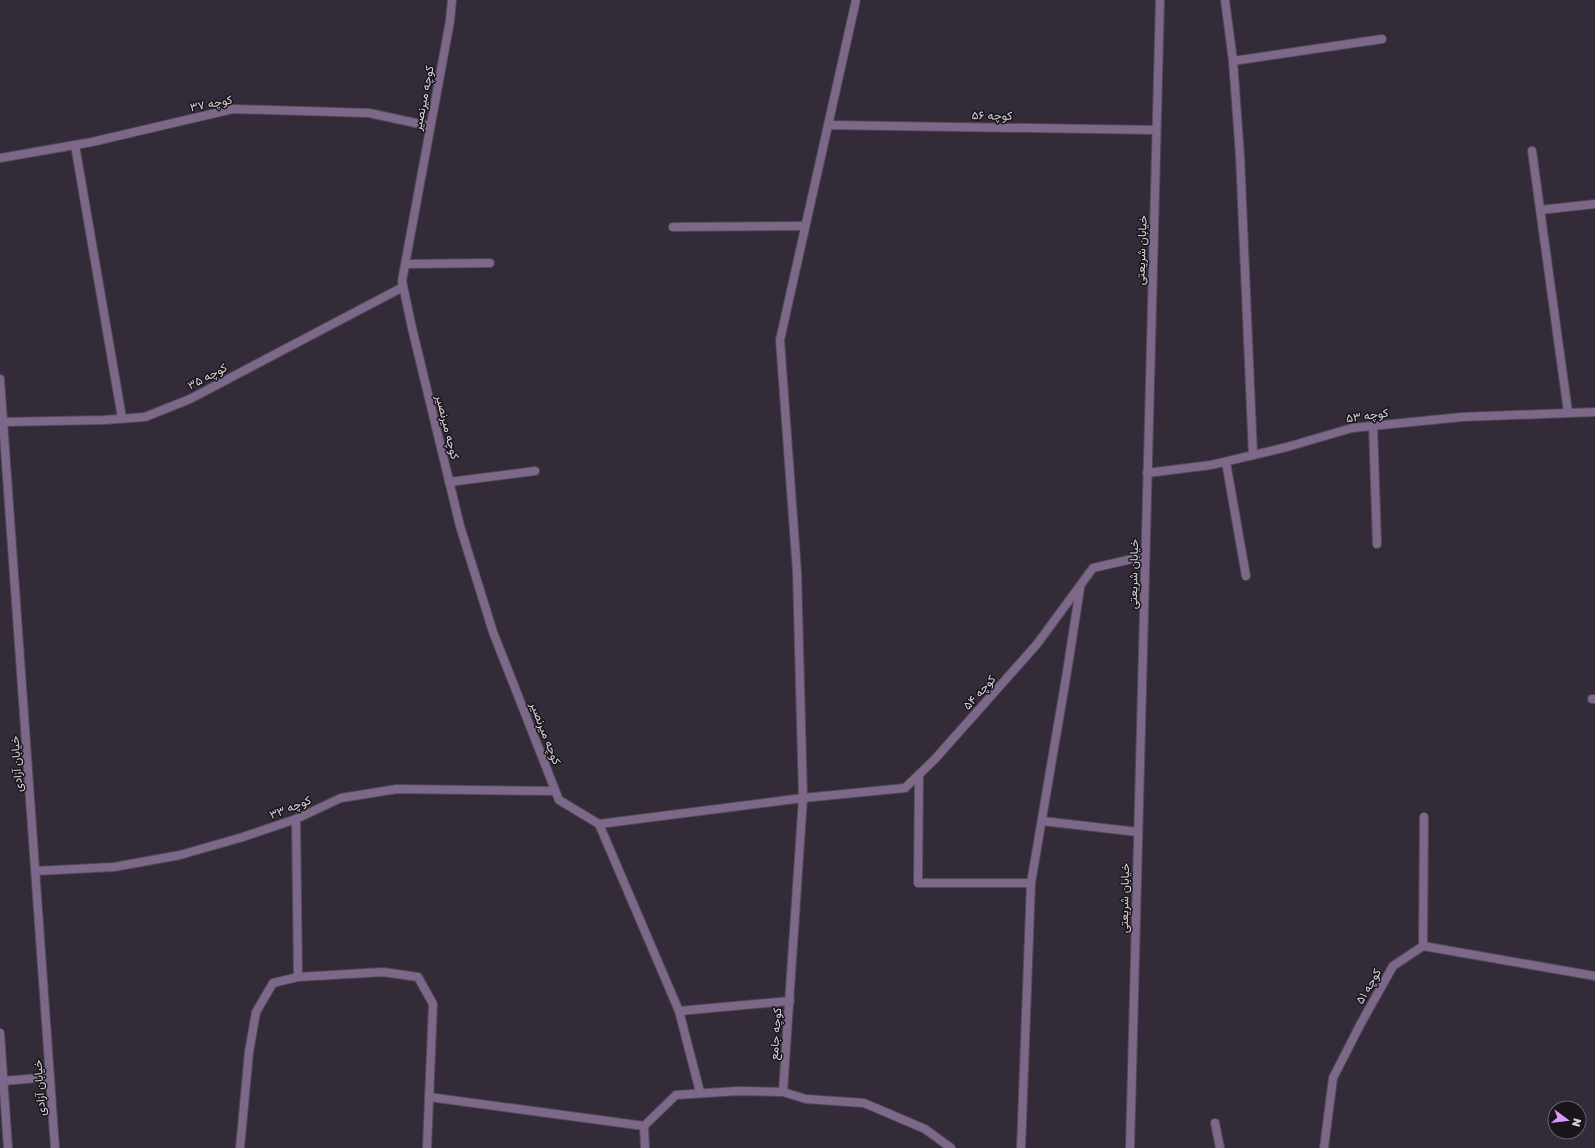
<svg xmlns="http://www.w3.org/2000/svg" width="1595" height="1148" font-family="'Golos Text',Vazirmatn,sans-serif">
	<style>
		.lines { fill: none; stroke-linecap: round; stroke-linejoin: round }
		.minor-casing { stroke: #524956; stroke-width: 10 }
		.tertiary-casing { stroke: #524956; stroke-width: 10 }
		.minor { stroke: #7e688a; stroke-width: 8 }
		.tertiary { stroke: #7e688a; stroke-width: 8 }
		.labels { text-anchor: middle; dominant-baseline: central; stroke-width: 3; stroke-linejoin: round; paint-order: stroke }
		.street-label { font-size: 12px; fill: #d9d3dc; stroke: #19151b }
	</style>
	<rect width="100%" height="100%" fill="#342b39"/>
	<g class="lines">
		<defs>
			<g id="minor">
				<path d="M452,0l-2,21 -48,260 10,47 48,198 33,106 66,168 40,24"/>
				<path d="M856,0l-76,340 17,232 6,226 -20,294 23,7 58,4 61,26 26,19"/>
				<path d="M1225,0l8,61 7,95 13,299"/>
				<path d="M1233,61l149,-22"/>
				<path d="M828,125l328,5"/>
				<path d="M75,145l47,273"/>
				<path d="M1532,151l36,261"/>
				<path d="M0,158l92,-16 141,-33 136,4 60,13"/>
				<path d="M1540,210l55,-6"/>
				<path d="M673,227l132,-1"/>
				<path d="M406,264l84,-1"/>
				<path d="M3,422l101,-2 41,-3 45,-18 213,-112"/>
				<path d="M1373,426l4,118"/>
				<path d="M1226,462l20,114"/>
				<path d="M1147,473l64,-8 76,-18 65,-19 110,-11 133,-5"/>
				<path d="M449,482l86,-11"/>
				<path d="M1592,699h3"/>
				<path d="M919,775l-1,108h113"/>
				<path d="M296,819l2,158"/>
				<path d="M1042,821l96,11"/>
				<path d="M36,871l78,-4 66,-12 63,-18 53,-18 45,-21 56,-9 158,2"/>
				<path d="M1423,946l1,-129"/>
				<path d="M679,1011l111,-10"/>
				<path d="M700,1092l-21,-81 -80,-187 204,-26 102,-10 30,-29 102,-115 56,-76 52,-12"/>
				<path d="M429,1097l215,29"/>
				<path d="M1215,1123l5,25"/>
				<path d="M240,1148l9,-96 7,-40 17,-29 25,-6 85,-5 35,5 15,27 -6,144"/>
				<path d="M645,1148l-1,-22 32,-31 62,-4 45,1"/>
				<path d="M1021,1148l10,-265 36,-211 13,-84"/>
				<path d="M1324,1148l9,-70 27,-53 33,-59 30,-20 172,30"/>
			</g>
			<g id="tertiary">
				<path d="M0,379l55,769"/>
				<path d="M0,1033l8,115"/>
				<path d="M3,1081l47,-4"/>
				<path d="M1130,1148l30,-1148"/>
			</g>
		</defs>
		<use href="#minor" class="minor-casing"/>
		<use href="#tertiary" class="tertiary-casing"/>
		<use href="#minor" class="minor"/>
		<use href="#tertiary" class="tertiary"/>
	</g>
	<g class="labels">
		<g class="street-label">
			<text transform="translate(423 98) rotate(-79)">کوچه میرنصیر</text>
			<text transform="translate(211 103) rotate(-11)">کوچه ۳۷</text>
			<text transform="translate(992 115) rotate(1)">کوچه ۵۶</text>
			<text transform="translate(1141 250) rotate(-88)">خیابان شریعتی</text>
			<text transform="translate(207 376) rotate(-28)">کوچه ۳۵</text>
			<text transform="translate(1367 415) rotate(-8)">کوچه ۵۳</text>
			<text transform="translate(448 427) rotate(76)">کوچه میرنصیر</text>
			<text transform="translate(1133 574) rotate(-89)">خیابان شریعتی</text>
			<text transform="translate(979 692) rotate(-48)">کوچه ۵۴</text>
			<text transform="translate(546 733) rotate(69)">کوچه میرنصیر</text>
			<text transform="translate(16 764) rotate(-94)">خیابان آزادی</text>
			<text transform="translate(290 807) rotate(-22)">کوچه ۳۳</text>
			<text transform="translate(1124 898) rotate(-89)">خیابان شریعتی</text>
			<text transform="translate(1368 986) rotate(-60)">کوچه ۵۱</text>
			<text transform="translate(775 1034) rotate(-86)">کوچه جامع</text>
			<text transform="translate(39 1088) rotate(-94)">خیابان آزادی</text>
		</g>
	</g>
	<g transform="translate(1567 1120) rotate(105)"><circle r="19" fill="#19151b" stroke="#666168"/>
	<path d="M0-3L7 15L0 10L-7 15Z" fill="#d89af8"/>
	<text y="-6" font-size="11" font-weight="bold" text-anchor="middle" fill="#d9d3dc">N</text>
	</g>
</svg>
